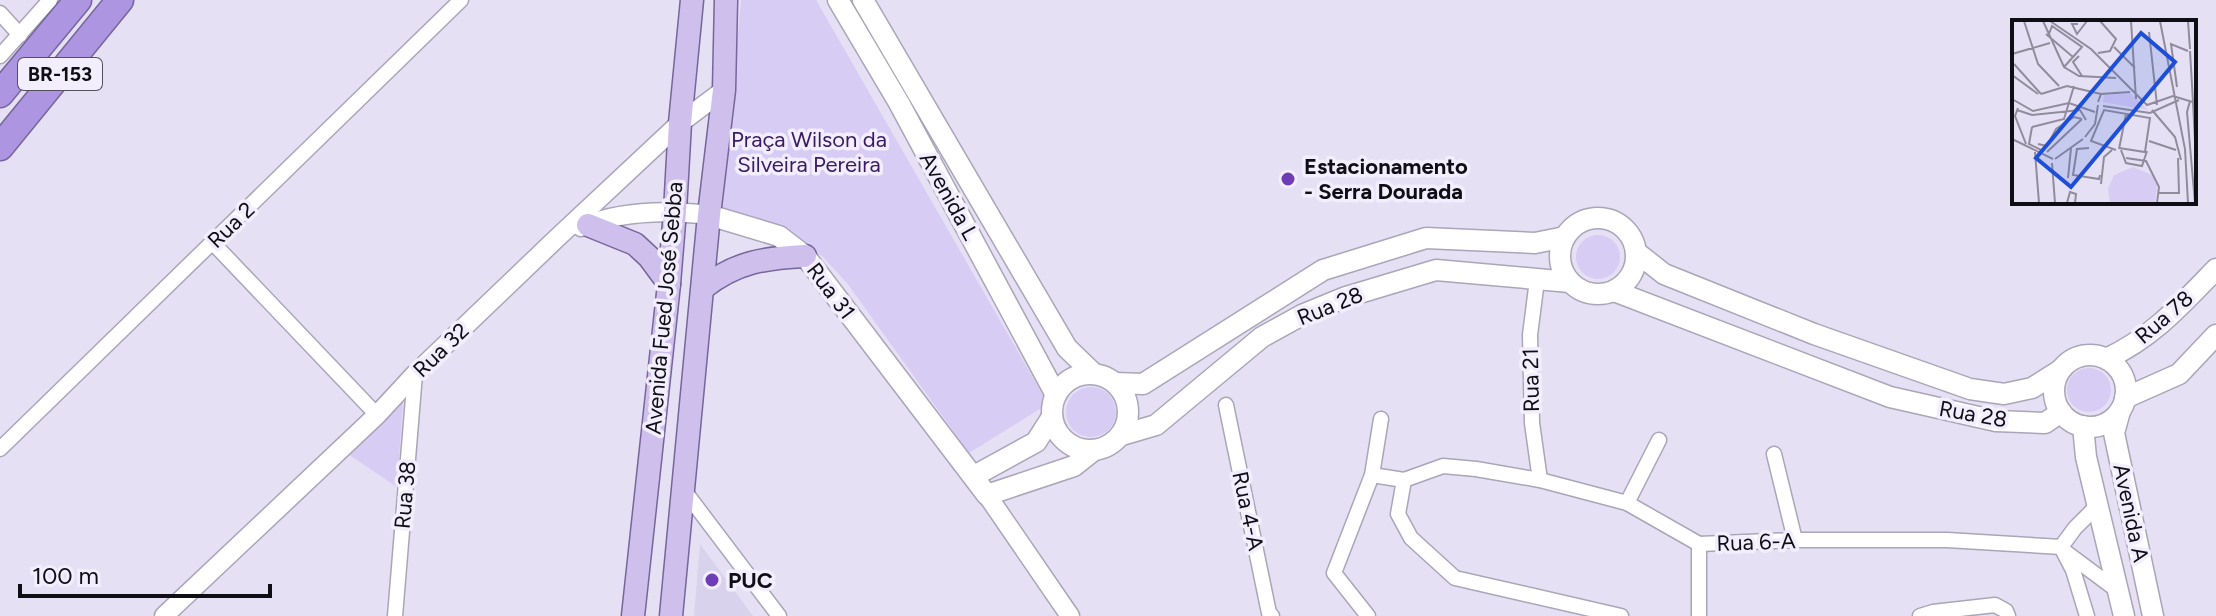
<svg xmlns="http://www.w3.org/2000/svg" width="2216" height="616" font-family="Figtree,sans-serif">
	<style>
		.built { fill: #d9d2ed }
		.green { fill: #d7ccf4 }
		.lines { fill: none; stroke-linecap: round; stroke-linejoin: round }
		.minor-casing { stroke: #aaa5b8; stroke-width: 17 }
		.tertiary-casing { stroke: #aaa5b8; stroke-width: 21 }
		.secondary-casing { stroke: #aaa5b8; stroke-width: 23 }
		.primary-casing { stroke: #76669a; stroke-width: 25 }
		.motorway-casing { stroke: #76669a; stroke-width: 29 }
		.minor { stroke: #fff; stroke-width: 14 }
		.tertiary { stroke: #fff; stroke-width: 18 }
		.secondary { stroke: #fff; stroke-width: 20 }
		.primary { stroke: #cebfed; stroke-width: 22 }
		.motorway { stroke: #ad95e1; stroke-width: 26 }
		.poi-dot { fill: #6d3db5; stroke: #f2eefe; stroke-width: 3 }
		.labels { text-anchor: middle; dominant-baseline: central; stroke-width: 7; stroke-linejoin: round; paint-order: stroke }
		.shield { fill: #f2eefe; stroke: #54515b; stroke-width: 2 }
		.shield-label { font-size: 20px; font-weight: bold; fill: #100e15 }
		.park-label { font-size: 22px; fill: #381b62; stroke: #f2eefe }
		.poi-label { font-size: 22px; font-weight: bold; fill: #100e15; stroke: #f2eefe; text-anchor: start }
		.street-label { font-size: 22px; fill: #100e15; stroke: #f2eefe }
		.inset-road { fill: none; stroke: #908c9b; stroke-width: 2 }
		.view { fill: #1d4ed8; fill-opacity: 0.15; stroke: #1d4ed8; stroke-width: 4 }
		.inset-edge { fill: none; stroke: #100e15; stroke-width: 4 }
	</style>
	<rect width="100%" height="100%" fill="#e5e0f4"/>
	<path class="built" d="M700,544l53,72h-59z"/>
	<g class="green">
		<path d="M741,0h75l232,404 -79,49 -122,-170 -25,-27 -40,-27 -63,-21 9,-57z"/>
		<circle cx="1598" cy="257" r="22"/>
		<circle cx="2089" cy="390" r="22"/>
		<circle cx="1091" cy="412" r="25"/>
		<path d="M403,402l-6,85 -49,-33z"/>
	</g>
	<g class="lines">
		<defs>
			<g id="minor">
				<path d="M0,13l20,22"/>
				<path d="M0,56l50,-56"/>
				<path d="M213,243l164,172"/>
				<path d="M1537,280l-7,55 2,88 8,57"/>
				<path d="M1226,405l43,208 3,3"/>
				<path d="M0,449l461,-449"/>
				<path d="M1774,454l21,86"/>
				<path d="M1372,475l32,5 39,-14 33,3 64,11 87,23 72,41 96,-4h152l114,7"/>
				<path d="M1404,480l-6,34 13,24 44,40 166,38"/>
				<path d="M683,489l96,127"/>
				<path d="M1627,503l32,-63"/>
				<path d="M2061,547l12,23 14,46"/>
				<path d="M2061,547l14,-19 22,-22"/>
				<path d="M2067,553l51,38"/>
				<path d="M395,616l20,-242"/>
				<path d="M1368,616l-34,-43 38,-98 9,-56"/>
				<path d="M1699,616v-72"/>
				<path d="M1920,616l13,-4 62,-7 11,6 2,5"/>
			</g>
			<g id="tertiary">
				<path d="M581,227c39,-16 86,-17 128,-12"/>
				<path d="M987,495l83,121"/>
				<path d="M164,616l213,-201 38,-41 142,-136 123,-115 44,-33"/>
			</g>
			<g id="secondary">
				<path d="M838,0l61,103 157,292"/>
				<path d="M863,0l204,348 27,26"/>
				<path d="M709,215l70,21 26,20 182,239 87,-29 19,-15"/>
				<circle cx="1598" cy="256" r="38"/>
				<path d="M1636,252l28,22 150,60 156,55 34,5 28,-6 27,-17"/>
				<path d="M1614,291l276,106 106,24 49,2 16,-11"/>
				<circle cx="2090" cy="391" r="36"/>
				<path d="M2106,359c46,-21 76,-55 110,-90"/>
				<circle cx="1090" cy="412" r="38"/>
				<path d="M1115,383l28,1 180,-114 103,-32 109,5 30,-6"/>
				<path d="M2125,398l54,-24 37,-39"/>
				<path d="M2120,411l-6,22 39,183"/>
				<path d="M2083,426l3,31 38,159"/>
				<path d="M1122,435l34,-10 106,-88 40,-22 44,-18 90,-27 134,12"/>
				<path d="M974,476l62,-34 16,-25"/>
			</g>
			<g id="primary">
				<path d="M588,225l47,19 14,13 20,27"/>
				<path d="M703,288c33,-26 61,-30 102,-32"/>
				<path d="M633,616l36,-332 6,-73 5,-88 12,-123"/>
				<path d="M671,616l38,-401 15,-125 2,-90"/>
			</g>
			<g id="motorway">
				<path d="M0,94l78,-94"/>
				<path d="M0,147l120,-147"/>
			</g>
		</defs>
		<use href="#minor" class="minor-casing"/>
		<use href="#tertiary" class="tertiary-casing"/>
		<use href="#secondary" class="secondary-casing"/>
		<use href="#primary" class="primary-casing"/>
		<use href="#motorway" class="motorway-casing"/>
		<use href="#minor" class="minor"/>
		<use href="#tertiary" class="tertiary"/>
		<use href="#secondary" class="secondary"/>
		<use href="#primary" class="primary"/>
		<use href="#motorway" class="motorway"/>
	</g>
	<g class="poi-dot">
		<circle cx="1288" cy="179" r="8"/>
		<circle cx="712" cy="580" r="8"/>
	</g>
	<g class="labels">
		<rect class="shield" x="18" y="58" width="84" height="32" rx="6"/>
		<g class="shield-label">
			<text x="60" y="74">BR-153</text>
		</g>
		<g class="park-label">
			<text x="809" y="139">Praça Wilson da<tspan x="809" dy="25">Silveira Pereira</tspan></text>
		</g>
		<g class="poi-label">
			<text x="1304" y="166">Estacionamento<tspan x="1304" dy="25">- Serra Dourada</tspan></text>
			<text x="728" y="580">PUC</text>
		</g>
		<g class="street-label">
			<text transform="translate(949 196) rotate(61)">Avenida L</text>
			<text transform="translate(231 225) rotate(-44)">Rua 2</text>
			<text transform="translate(831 291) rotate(53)">Rua 31</text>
			<text transform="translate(1330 306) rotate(-22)">Rua 28</text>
			<text transform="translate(664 308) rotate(-85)">Avenida Fued José Sebba</text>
			<text transform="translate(2164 317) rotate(-41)">Rua 78</text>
			<text transform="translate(441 350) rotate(-44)">Rua 32</text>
			<text transform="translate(1531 380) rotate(-91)">Rua 21</text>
			<text transform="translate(1973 414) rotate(10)">Rua 28</text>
			<text transform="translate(405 495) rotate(-85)">Rua 38</text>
			<text transform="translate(1248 511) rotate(78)">Rua 4-A</text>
			<text transform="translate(2131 513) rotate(78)">Avenida A</text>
			<text transform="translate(1756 542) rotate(-2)">Rua 6-A</text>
		</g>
	</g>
	<g transform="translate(2012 20)">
		<rect width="184" height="184" fill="#e5e0f4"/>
		<path d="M118,73l18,17 -45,-8 1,-7zM121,147l19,8 5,11 -2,17h-45l-2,-14 6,-14z" fill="#d7ccf4"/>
		<path class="inset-road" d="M12,1l14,43 21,22M31,1l21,46 15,9 37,2M38,1l41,28 56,56 26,-9 23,7M119,1l5,78M148,1l25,128 3,54M176,1l2,28M66,4h-6l5,10 10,-13M137,12l8,73M34,14l27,23 -9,10M37,14l3,-8 30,21 -9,10M102,27l21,21M178,31l3,51M86,33l12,-2 6,-12 -16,-18M0,34l38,-11M67,36l-6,6 9,14M2,44l27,30M0,55l26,19M165,67l-6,-43 17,7M29,74l26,-8 34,8M0,79l21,12 36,-8 26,9M178,81l-3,11 8,91M86,82l3,-8 29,-2M181,82l2,40M91,86l47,7 29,-13M6,88l-3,8 11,28M5,90l15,5 48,-5 6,10M140,90l23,27 6,23M20,107l32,-8 10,-33M20,107l-3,17 12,6M73,117l10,-13 3,-19M0,119l41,20M137,121l27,9M26,124l9,2 9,-17 18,-12 8,2M77,128l-12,1 -4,26 26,4 1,-4M107,129l7,-35M104,130l-25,-9 13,-31 46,8 -5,34 -26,-4M109,130l5,13 16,3 5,-15M23,132l4,51M35,132l35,-33M114,138l20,3 13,26 -2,16M43,139l28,-20M40,143l3,40M56,158l3,-30M89,164l3,-27 8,-7M147,173h20l-1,-35M55,183l3,-11 6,2 -1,9"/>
		<path class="view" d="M129,13l34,29 -104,125 -35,-29z"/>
		<rect width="184" height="184" class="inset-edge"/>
	</g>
	<path d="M20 584v12h250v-12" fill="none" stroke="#100e15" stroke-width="4"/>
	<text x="32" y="584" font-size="24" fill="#100e15" stroke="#f2eefe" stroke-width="6" paint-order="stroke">100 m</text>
</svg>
